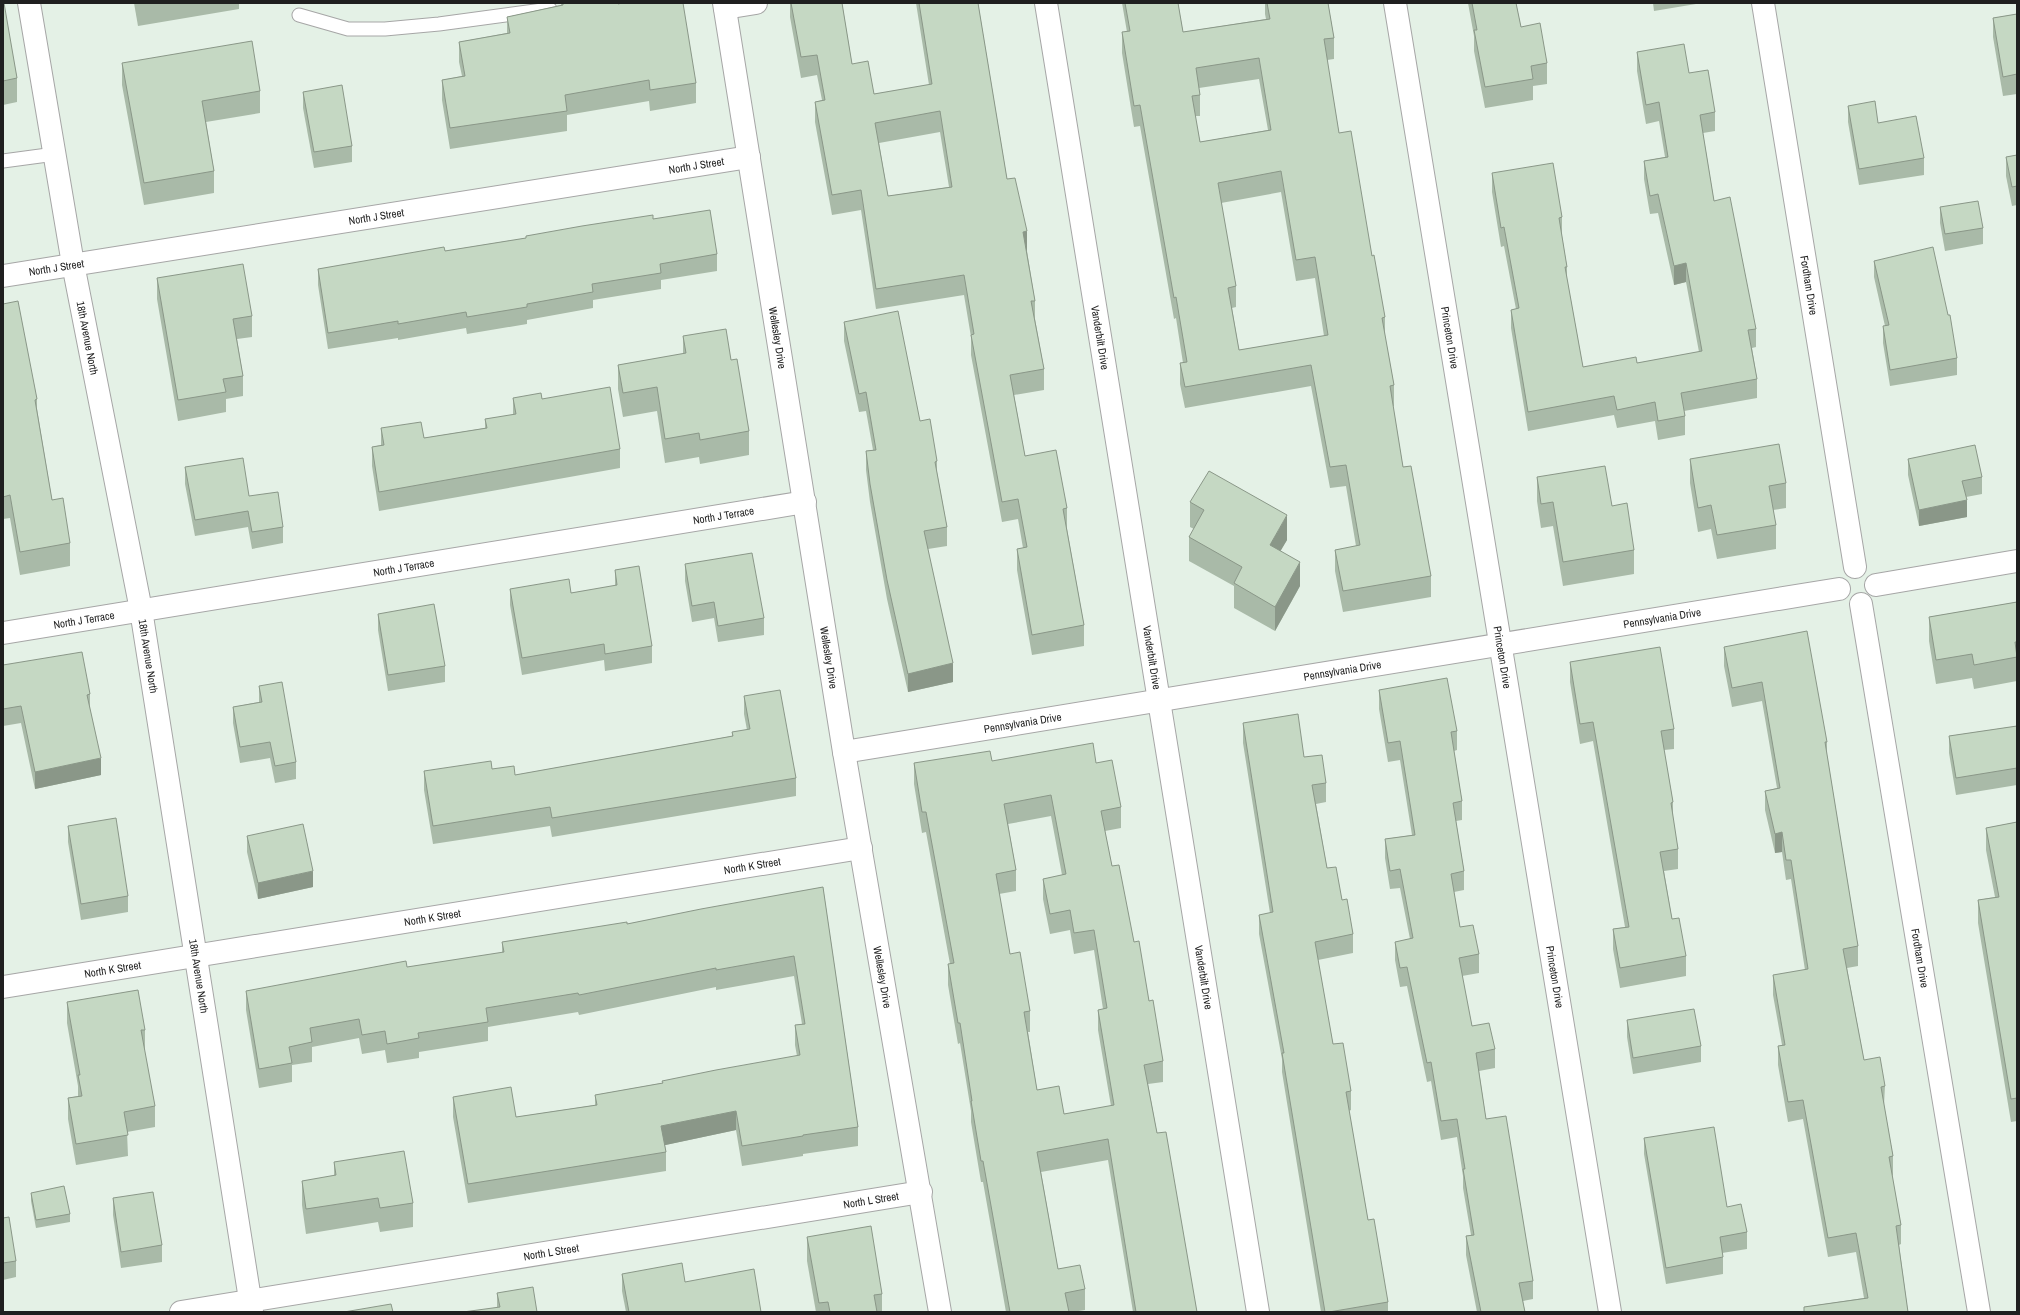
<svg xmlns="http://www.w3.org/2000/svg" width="2020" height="1315" font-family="'Archivo Narrow',sans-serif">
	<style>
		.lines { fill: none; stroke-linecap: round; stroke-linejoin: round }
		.lane-casing { stroke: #a6a6a6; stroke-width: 15 }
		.street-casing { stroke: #a6a6a6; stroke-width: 24 }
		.lane { stroke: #fff; stroke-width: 13 }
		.street { stroke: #fff; stroke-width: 22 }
		.wall { fill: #a9baa8; fill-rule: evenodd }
		.shaded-wall { fill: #8a9788 }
		.building { fill: #c5d8c3; stroke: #8a9788; fill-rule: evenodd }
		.labels { text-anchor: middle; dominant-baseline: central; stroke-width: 3.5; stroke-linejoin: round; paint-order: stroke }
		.street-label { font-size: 11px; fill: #1f1f1f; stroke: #fff }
	</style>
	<rect width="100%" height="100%" fill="#e4f1e6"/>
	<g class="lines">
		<defs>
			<g id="lane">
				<path d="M299,15l49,14h37l54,-5 111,-15"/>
				<path d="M3,161l52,-7"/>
			</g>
			<g id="street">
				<path id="s1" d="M29,3l44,261 68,346 111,702"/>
				<path id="s2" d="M724,3l120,749 96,560"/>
				<path id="s3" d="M1046,3l212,1309"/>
				<path id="s4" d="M1395,3l215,1309"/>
				<path id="s5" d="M1763,3l92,564"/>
				<path d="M725,8l31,-5"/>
				<path id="s6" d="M3,276l746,-119"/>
				<path d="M1876,585l141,-24"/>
				<path id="s7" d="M1861,604l118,708"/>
				<path id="s8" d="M3,633l802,-131"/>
				<path id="s9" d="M844,752l995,-163"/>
				<path id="s10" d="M3,987l858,-139"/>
				<path id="s11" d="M181,1312l740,-120"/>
			</g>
		</defs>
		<use href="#lane" class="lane-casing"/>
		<use href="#street" class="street-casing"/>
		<use href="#lane" class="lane"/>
		<use href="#street" class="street"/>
	</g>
	<g class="wall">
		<path d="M3,3l14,75v24l-14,3z"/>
		<path d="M134,3h105v6l-101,17z"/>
		<path d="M561,3h57l78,80v20l-46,8 -1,-10 -82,14v16l-117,18 -8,-49v-20l20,-4 -3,-14v-20l48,-9v-16l54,-12z"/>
		<path d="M790,3h52l10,61 22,30 55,-9 -13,-82h62l29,176 20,72 8,50v18l9,50v21l-30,5 11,61 42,52v21l17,96v21l-52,9 -15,-85v-21l6,-1 -5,-29 -16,3 -31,-167v-18l-7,-42 -88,14 -15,-99 -29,5 -17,-93v-20l7,-2 -5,-25 -16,3 -11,-61zM940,132l9,55 -61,9 -9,-53z"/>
		<path d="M1122,3h56l5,29 83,-13 -1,-5v-11h63l6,35v21l-7,1 12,73 33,123 13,61v19l9,49v21h-1l10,61 28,109v21l-88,15 -8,-41v-21l21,-4 -10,-60 -16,2 -19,-102 -126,22 -5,-24v-21h3l-7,-45 -2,1 -34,-193 -6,1 -12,-74v-21h5zM1259,79l9,51 -68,12 -5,-26h5v-21l-1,-7zM1281,192l15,89 19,-3 9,58 -85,14 -7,-42 4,-1v-21l-15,-83z"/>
		<path d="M1468,3h48l5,24 26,36v21l-14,2v14l-48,8 -11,-57v-15z"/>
		<path d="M1653,3h43v1l-42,7z"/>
		<path d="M2017,14v80l-14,2 -10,-59v-19z"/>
		<path d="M1637,52l52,21 26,39v19l-12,2 11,68 42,128v18l-4,1 5,31v19l-73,13 1,5v19l-27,5 -3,-19 -38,7 -3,-13 -86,16 -17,-103v-18l5,-1 -12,-63 -3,1 -9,-55v-19l70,44v19l5,31v12l16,88 54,-4 62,-11 -13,-70 -12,3 -16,-72 -8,1 -6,-35v-18l21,-4 -6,-36 -13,3 -9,-53z"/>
		<path d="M122,63l138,28v22l-54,9 8,49v22l-70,12 -22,-120z"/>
		<path d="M303,92l49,54v16l-38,6 -11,-60z"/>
		<path d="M1848,106l30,17 46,35v17l-65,10 -11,-63z"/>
		<path d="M2017,155v50l-5,1 -6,-30v-19z"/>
		<path d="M1940,207l43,21v16l-38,7 -5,-28z"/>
		<path d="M653,219l64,35v17l-56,9v9l-68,11v8l-66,12v4l-60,10 -1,-6 -68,12v-2l-70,11 -10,-64v-16l127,-18 81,-13v-2z"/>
		<path d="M1874,261l83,97v17l-67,11 -7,-43v-17h2l-11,-49z"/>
		<path d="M157,278l95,38v21l-15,2 6,37v20l-17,3v13l-48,9 -21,-122z"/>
		<path d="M3,304l34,95v10l15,91 18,43v23l-50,9 -10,-57 -7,1z"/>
		<path d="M844,322l76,99 17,40v11l10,55v19l-19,3 25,133 -45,10 -21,-93 -17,-97 -4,-32v-19l7,-1 -7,-39 -7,1 -15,-71z"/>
		<path d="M683,336l48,24 18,71v24l-49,9 -1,-7 -34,6 -8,-52 -34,6 -5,-28v-24l65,-11z"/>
		<path d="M2016,364h1v28l-1,-4z"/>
		<path d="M513,398l29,1 78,50v19l-241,43 -7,-45v-19l9,-2v-17l43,10 61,-10v-9l28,-4z"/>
		<path d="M1690,459l96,24v25l-13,2 3,15v24l-59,10 -6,-30 -13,3 -8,-49z"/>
		<path d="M1908,459l74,18v17l-16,3 1,20 -48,9 -11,-51z"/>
		<path d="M185,467l64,29 34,31v16l-31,6 -4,-22 -53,9 -10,-52z"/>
		<path d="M1537,477l75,29 22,44v24l-71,12 -10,-60 -12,2 -4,-27z"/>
		<path d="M1190,502l97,38 -7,11 20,35 -25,45 -41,-23v-22l-45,-25v-24l5,-8 -4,-2z"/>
		<path d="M685,564l79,54v17l-46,7 -4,-24 -22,4 -7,-41z"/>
		<path d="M615,570l37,76v17l-47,8 -1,-11 -82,15 -12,-70v-16l61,4 44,-7z"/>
		<path d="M2017,602v79l-43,8 -2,-11 -36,6 -7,-43v-24z"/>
		<path d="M378,614l67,52v16l-57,9 -10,-61z"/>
		<path d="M1724,647l103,95v13l31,191v20l-11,2 17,92 21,26 -1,19 9,51v19l-1,1 9,49v19l-2,1 9,67h-104v-5l60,-9 -8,-46 -28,5 -25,-138 -15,3 -10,-57v-19l4,-1 -9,-50v-20l32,-5 -14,-91 -5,1 -4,-28 -7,1 -10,-43v-19l12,-3 -15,-87 -30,6 -8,-41z"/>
		<path d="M1570,662l104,67v20l-10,1 9,52v17l5,30v20l-14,2 8,48 14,37v20l-66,12 -7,-39v-20l12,-2 -32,-186 -13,3 -10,-62z"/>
		<path d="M3,665l87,29v15l11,66 -66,14 -14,-66 -18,3z"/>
		<path d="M259,686l37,76v17l-21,4 -5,-25 -30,5 -7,-40v-16l26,-5z"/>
		<path d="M1379,690l78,41v19l-3,1 8,50v19l-6,1 8,50v19l-10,2 6,35 19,27v19l-17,3 10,50 23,23v19l-16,3 7,48 47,162v18l-10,2 2,11h-48l-11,-57v-19l5,-1 -8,-47v-12l-6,-39 -16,3 -10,-59 -4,1 -20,-96 -7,1 -5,-27v-18l15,-3 -10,-51 -10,1 -5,-31v-19l27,-4 -12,-75 -12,2 -9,-53z"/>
		<path d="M744,696l52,82v18l-244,41 -2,-11 -117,18 -9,-54v-19l68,-2 23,6 217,-39v-4l15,-2 -3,-16z"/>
		<path d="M1243,723l61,34 22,26v19l-10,2 11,64 15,32 11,34v19l-35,7 15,84 18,47v19l-2,1 19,109 20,82v10h-67l-39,-240v-13l-23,-125v-19l11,-2 -27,-170z"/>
		<path d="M2017,726v59l-61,10 -7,-42v-17z"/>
		<path d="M992,761l104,2 25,44v21l-16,3 7,35 22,76 15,59 14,60v21l-15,2 9,49 40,179h-64l-25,-152 -67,12 17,97 27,20v21l-13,2h-66l-23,-130h-2l-10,-60v-11l-11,-68 -2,1 -10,-59v-21h2l-24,-132 -4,1 -8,-49v-21zM1051,816l11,59 -19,4v20l7,35 20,-4 4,24 20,-4 9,59 -5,1v20l13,76 -47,8 -27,-24 -9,-58h2v-21l-20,-57 -11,-60 17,-3v-21l-8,-46z"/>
		<path d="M2017,822v299l-6,1 -33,-199v-23l17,-3 -9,-47v-22z"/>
		<path d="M68,826l60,70v16l-47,8 -13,-78z"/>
		<path d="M247,836l66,51 -55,12 -11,-47z"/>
		<path d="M823,887l35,240v19l-55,8v2l-61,10 -6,-36 -71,15 1,7v19l-198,32 -15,-86v-20l63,20 79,-12v-10l67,-12 135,-27 -2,-11v-20l7,-1 -8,-48 -78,14v-3l-137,28 -1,-3 -90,15v14l-69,11v6l-32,5 -2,-13 -23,4 -3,-16 -47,9v15l-20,3v17l-33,6 -13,-78v-19l256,-38v-11l125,-18z"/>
		<path d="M67,1002l78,28v20h-1l11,56v21l-28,5 1,24 -52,9 -8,-46v-21l10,-2v-10l-11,-63z"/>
		<path d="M1627,1020l74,26v16l-68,12 -6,-37z"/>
		<path d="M1644,1138l83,69 20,25v17l-25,4 1,4v17l-57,10 -22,-130z"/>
		<path d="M334,1162l79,41v24l-33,5 -2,-10 -72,12 -4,-29v-24l32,-5z"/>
		<path d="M31,1193l39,21v8l-34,6 -5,-27z"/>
		<path d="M113,1198l49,47v17l-41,6 -8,-53z"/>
		<path d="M3,1218l13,43v16l-13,3z"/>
		<path d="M807,1237l75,57v18h-66l-9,-51z"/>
		<path d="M622,1274l63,8 76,30h-135l-4,-21z"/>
		<path d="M497,1293l40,19 -40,-5z"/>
	</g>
	<g class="shaded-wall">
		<path d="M1027,231v20l-4,1v-20z"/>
		<path d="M1686,263v19l-12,3v-19z"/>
		<path d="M1967,500v17l-48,9v-16z"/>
		<path d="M1287,515v25l-17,29v-24z"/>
		<path d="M1300,562v24l-25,45v-24z"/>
		<path d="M953,663v19l-45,10v-18z"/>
		<path d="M101,758v17l-66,14v-17z"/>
		<path d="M1782,832v20l-7,1v-19z"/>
		<path d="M313,871v16l-55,12v-16z"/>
		<path d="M736,1111v19l-75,16v-20z"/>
	</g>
	<g class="building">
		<path d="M3,3h1l13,75 -14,3z"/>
		<path d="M563,3h55v1l4,-1h61l13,80 -46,7 -1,-10 -84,15 2,16 -117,17 -8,-48 23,-4 -6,-34 51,-9 -3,-16 56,-12z"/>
		<path d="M791,3h51l10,61 16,-3 6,33 58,-10 -13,-81h59l29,176 8,-1 12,53 -4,1 12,69h-4l13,68 -34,6 15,81 31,-6 11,58 -4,1 21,116 -52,10 -15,-86 10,-2 -9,-48 -16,3 -31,-167 3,-1 -10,-59 -88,14 -15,-99 -29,5 -17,-93 10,-2 -8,-45 -16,2zM940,111l12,76 -64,9 -13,-73z"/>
		<path d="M1125,3h53l5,29 87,-13 -3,-16h61l6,35 -10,1 15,94 12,-2 21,125 2,-1 11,62 -3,1 12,67 -4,1 13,81 8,-1 20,110 -88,15 -8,-41 25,-5 -14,-80 -16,2 -19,-102 -126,22 -5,-24 7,-1 -11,-65 -2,1 -34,-193 -6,1 -12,-74 8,-1zM1259,58l12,72 -71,12 -8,-46 8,-1 -4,-27zM1281,171l15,89 19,-3 13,78 -89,15 -11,-62 8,-2 -18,-103z"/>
		<path d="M1472,3h44l5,24 19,-4 7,40 -16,3 2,13 -48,8 -11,-57h3z"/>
		<path d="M2017,14v60l-14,3 -10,-59z"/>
		<path d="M252,41l8,50 -58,10 12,70 -70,12 -22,-120z"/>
		<path d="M1684,44l5,29 19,-3 7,42 -15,3 14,86 16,-4 26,132 -8,1 9,49 -76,14 4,23 -27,5 -3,-19 -38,8 -3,-14 -86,16 -17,-102 8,-2 -15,-81 -3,1 -9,-55 61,-10 9,54 -3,1 8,49h-2l18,100 53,-10 1,6 65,-12 -16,-88 -12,3 -16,-72 -8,2 -6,-35 24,-4 -9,-55 -13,3 -9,-53z"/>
		<path d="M342,85l10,61 -38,6 -11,-60z"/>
		<path d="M1875,101l3,22 38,-7 8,42 -65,11 -11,-63z"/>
		<path d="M2017,155v31l-5,1 -6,-30z"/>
		<path d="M1978,201l5,27 -38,6 -5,-27z"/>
		<path d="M710,210l7,44 -57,10 1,9 -69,11 1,8 -66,12v3l-60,10 -1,-5 -68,12v-3l-70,12 -10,-64 126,-22 1,4 81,-13v-2l56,-10 71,-11v4z"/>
		<path d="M1933,247l15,68h2l7,43 -67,12 -7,-44 6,-1 -15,-64z"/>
		<path d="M243,264l9,52 -19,3 10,57 -20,3 3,13 -48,8 -21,-122z"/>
		<path d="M18,301l19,98 -2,1 17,100 11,-2 7,45 -50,9 -10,-57 -7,2v-193z"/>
		<path d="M898,311l22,110 10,-2 7,42 -2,1 12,65 -23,4 29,132 -45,11 -21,-94 -17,-96 -4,-33 10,-1 -10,-58 -7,2 -15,-72z"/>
		<path d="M726,329l5,31 6,-1 12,72 -49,9 -1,-7 -34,6 -8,-52 -34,6 -5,-28 68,-12 -3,-17z"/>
		<path d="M610,387l10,62 -241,43 -7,-45 12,-2 -3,-17 40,-6 3,16 63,-10 -2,-9 31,-5 -3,-16 28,-5 1,6z"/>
		<path d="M1779,444l7,39 -17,3 7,39 -59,10 -6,-30 -13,3 -8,-49z"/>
		<path d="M1975,445l7,32 -20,4 5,19 -48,10 -11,-51z"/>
		<path d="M243,458l6,38 29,-4 5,35 -31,5 -4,-21 -53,9 -10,-53z"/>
		<path d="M1605,466l7,40 15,-3 7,47 -71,12 -10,-60 -12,2 -4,-27z"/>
		<path d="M1209,471l78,44 -17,30 30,17 -25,45 -41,-24 8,-16 -53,-30 15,-27 -14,-8z"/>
		<path d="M752,553l12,65 -46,8 -4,-24 -22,4 -7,-42z"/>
		<path d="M639,566l13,80 -47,8 -1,-10 -82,14 -12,-69 59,-10 2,14 46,-8 -2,-15z"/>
		<path d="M2017,602v40h-2l2,15 -43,8 -2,-11 -36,6 -7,-43z"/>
		<path d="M434,604l11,62 -57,9 -10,-61z"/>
		<path d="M1807,631l20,111h-2l33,204 -15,3 21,111 16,-3 5,29 -4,1 12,69 -4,1 12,68 -5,1 12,86h-104v-5l64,-9 -12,-65 -28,5 -25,-138 -15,2 -10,-56 7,-1 -12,-70 35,-6 -17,-109h-5l-4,-28 -7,2 -10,-43 15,-3 -18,-106 -30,6 -8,-41z"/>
		<path d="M1660,647l14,82 -13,2 12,71 -2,1 7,46 -18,3 12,67 7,-1 7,38 -66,12 -7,-39 16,-2 -36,-205 -13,2 -10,-62z"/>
		<path d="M82,652l8,42 -3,1 14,63 -66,14 -14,-66 -18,3v-44z"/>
		<path d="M1447,678l10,53 -6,1 11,69 -9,2 11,68 -13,3 9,53 13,-2 6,29 -20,4 13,68 17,-3 6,26 -19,4 10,66 20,-3 27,165 -14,2 6,29h-44l-15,-76 8,-1 -11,-66h2l-8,-50 -16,2 -10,-59 -4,1 -20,-96 -7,1 -5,-26 18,-4 -13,-69 -10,2 -5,-32 30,-4 -15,-94 -12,2 -9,-53z"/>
		<path d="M282,682l14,80 -21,4 -5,-24 -30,5 -7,-40 29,-5 -3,-16z"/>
		<path d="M780,690l16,88 -244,40 -2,-11 -117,19 -9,-55 67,-10 1,8 22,-3 1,9 218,-39 -1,-4 18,-3 -6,-33z"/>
		<path d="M1298,714l6,43 18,-2 4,28 -14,2 15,83 9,-1 6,33 5,-1 6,35 -38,8 18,102 10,-1 8,48 -5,1 22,128 6,-1 14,83 -59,10h-4l-43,-259h2l-25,-138 14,-3 -30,-189z"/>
		<path d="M2017,726v42l-61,10 -7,-42z"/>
		<path d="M1093,743l3,20 16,-3 9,47 -20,4 11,55 7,-1 15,77 5,-1 10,60 4,-1 10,61 -19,4 13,68 9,-1 31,180h-61l-28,-173 -71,13 21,117 22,-4 5,24 -20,4 4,19h-59l-27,-151h-2l-10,-60h1l-12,-78h-2l-10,-59 6,-1 -28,-151h-4l-8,-49 76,-12 2,10zM1051,795l15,79 -23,5 7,35 20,-4 4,23 20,-3 13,78 -9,2 16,95 -50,9 -5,-28 -22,4 -13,-78 6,-1 -10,-59 -10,2 -14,-80 20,-4 -12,-66z"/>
		<path d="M116,818l12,78 -47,8 -13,-78z"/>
		<path d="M2017,822v276l-6,1 -33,-199 21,-3 -13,-69z"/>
		<path d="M303,824l10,47 -55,12 -11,-47z"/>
		<path d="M823,887l35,240 -55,8v1l-61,10 -6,-35 -75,15 5,26 -198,32 -15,-87 58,-10 5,30 81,-12 -2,-10 68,-12 -1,-2 54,-11 84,-15 -5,-30 10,-1 -11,-68 -78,14v-2l-137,27 -1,-2 -92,15 2,14 -70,11 1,5 -32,6 -2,-13 -23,4 -3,-16 -49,9 2,14 -23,5 3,16 -33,6 -13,-78 160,-30 1,6 97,-15 -2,-10 125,-20v2l74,-15z"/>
		<path d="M138,990l7,40h-4l14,76 -31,6 4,23 -52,9 -8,-46 14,-2 -4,-21h2l-13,-73z"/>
		<path d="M1694,1009l7,37 -68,12 -6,-38z"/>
		<path d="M1714,1127l13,80 14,-3 6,28 -27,5 3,20 -57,11 -22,-130z"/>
		<path d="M404,1151l9,52 -33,5 -2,-10 -72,11 -4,-28 34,-6 -2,-13z"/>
		<path d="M64,1186l6,28 -34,6 -5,-27z"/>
		<path d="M153,1192l9,53 -41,7 -8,-54z"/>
		<path d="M9,1217l7,44 -13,2v-45z"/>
		<path d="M871,1226l11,68 -8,1 3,17h-47l-2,-10 -9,1 -12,-66z"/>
		<path d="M682,1263l3,19 69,-13 7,43h-132l-7,-38z"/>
		<path d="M533,1287l4,25h-74l37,-5 -3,-14z"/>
		<path d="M391,1304l2,8h-49z"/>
	</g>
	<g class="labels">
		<g class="street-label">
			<text stroke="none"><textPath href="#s6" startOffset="702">North J Street</textPath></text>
			<text stroke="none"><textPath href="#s6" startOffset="378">North J Street</textPath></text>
			<text stroke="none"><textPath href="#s6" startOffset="54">North J Street</textPath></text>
			<text stroke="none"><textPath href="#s5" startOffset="286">Fordham Drive</textPath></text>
			<text stroke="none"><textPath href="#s1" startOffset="340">18th Avenue North</textPath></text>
			<text stroke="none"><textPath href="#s2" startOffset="339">Wellesley Drive</textPath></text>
			<text stroke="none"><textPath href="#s3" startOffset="339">Vanderbilt Drive</textPath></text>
			<text stroke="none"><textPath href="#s4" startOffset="339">Princeton Drive</textPath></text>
			<text stroke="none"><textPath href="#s8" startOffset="730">North J Terrace</textPath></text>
			<text stroke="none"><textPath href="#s8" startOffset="406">North J Terrace</textPath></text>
			<text stroke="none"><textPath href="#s8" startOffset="82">North J Terrace</textPath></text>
			<text stroke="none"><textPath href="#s9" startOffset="829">Pennsylvania Drive</textPath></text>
			<text stroke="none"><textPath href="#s1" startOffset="664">18th Avenue North</textPath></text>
			<text stroke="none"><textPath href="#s3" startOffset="663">Vanderbilt Drive</textPath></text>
			<text stroke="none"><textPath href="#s2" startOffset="663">Wellesley Drive</textPath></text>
			<text stroke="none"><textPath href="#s4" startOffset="663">Princeton Drive</textPath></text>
			<text stroke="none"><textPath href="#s9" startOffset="505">Pennsylvania Drive</textPath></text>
			<text stroke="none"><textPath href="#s9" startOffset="181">Pennsylvania Drive</textPath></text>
			<text stroke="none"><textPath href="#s10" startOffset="759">North K Street</textPath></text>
			<text stroke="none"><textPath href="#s10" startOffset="435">North K Street</textPath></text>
			<text stroke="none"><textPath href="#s7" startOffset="359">Fordham Drive</textPath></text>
			<text stroke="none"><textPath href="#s10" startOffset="111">North K Street</textPath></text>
			<text stroke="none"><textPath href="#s1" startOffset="988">18th Avenue North</textPath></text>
			<text stroke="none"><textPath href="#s2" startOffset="987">Wellesley Drive</textPath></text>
			<text stroke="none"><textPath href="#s3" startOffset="987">Vanderbilt Drive</textPath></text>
			<text stroke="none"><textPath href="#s4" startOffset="987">Princeton Drive</textPath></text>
			<text stroke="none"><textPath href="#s11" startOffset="699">North L Street</textPath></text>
			<text stroke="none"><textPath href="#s11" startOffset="375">North L Street</textPath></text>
		</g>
	</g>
	<rect width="2020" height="1315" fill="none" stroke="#1f1f1f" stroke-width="8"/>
</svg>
